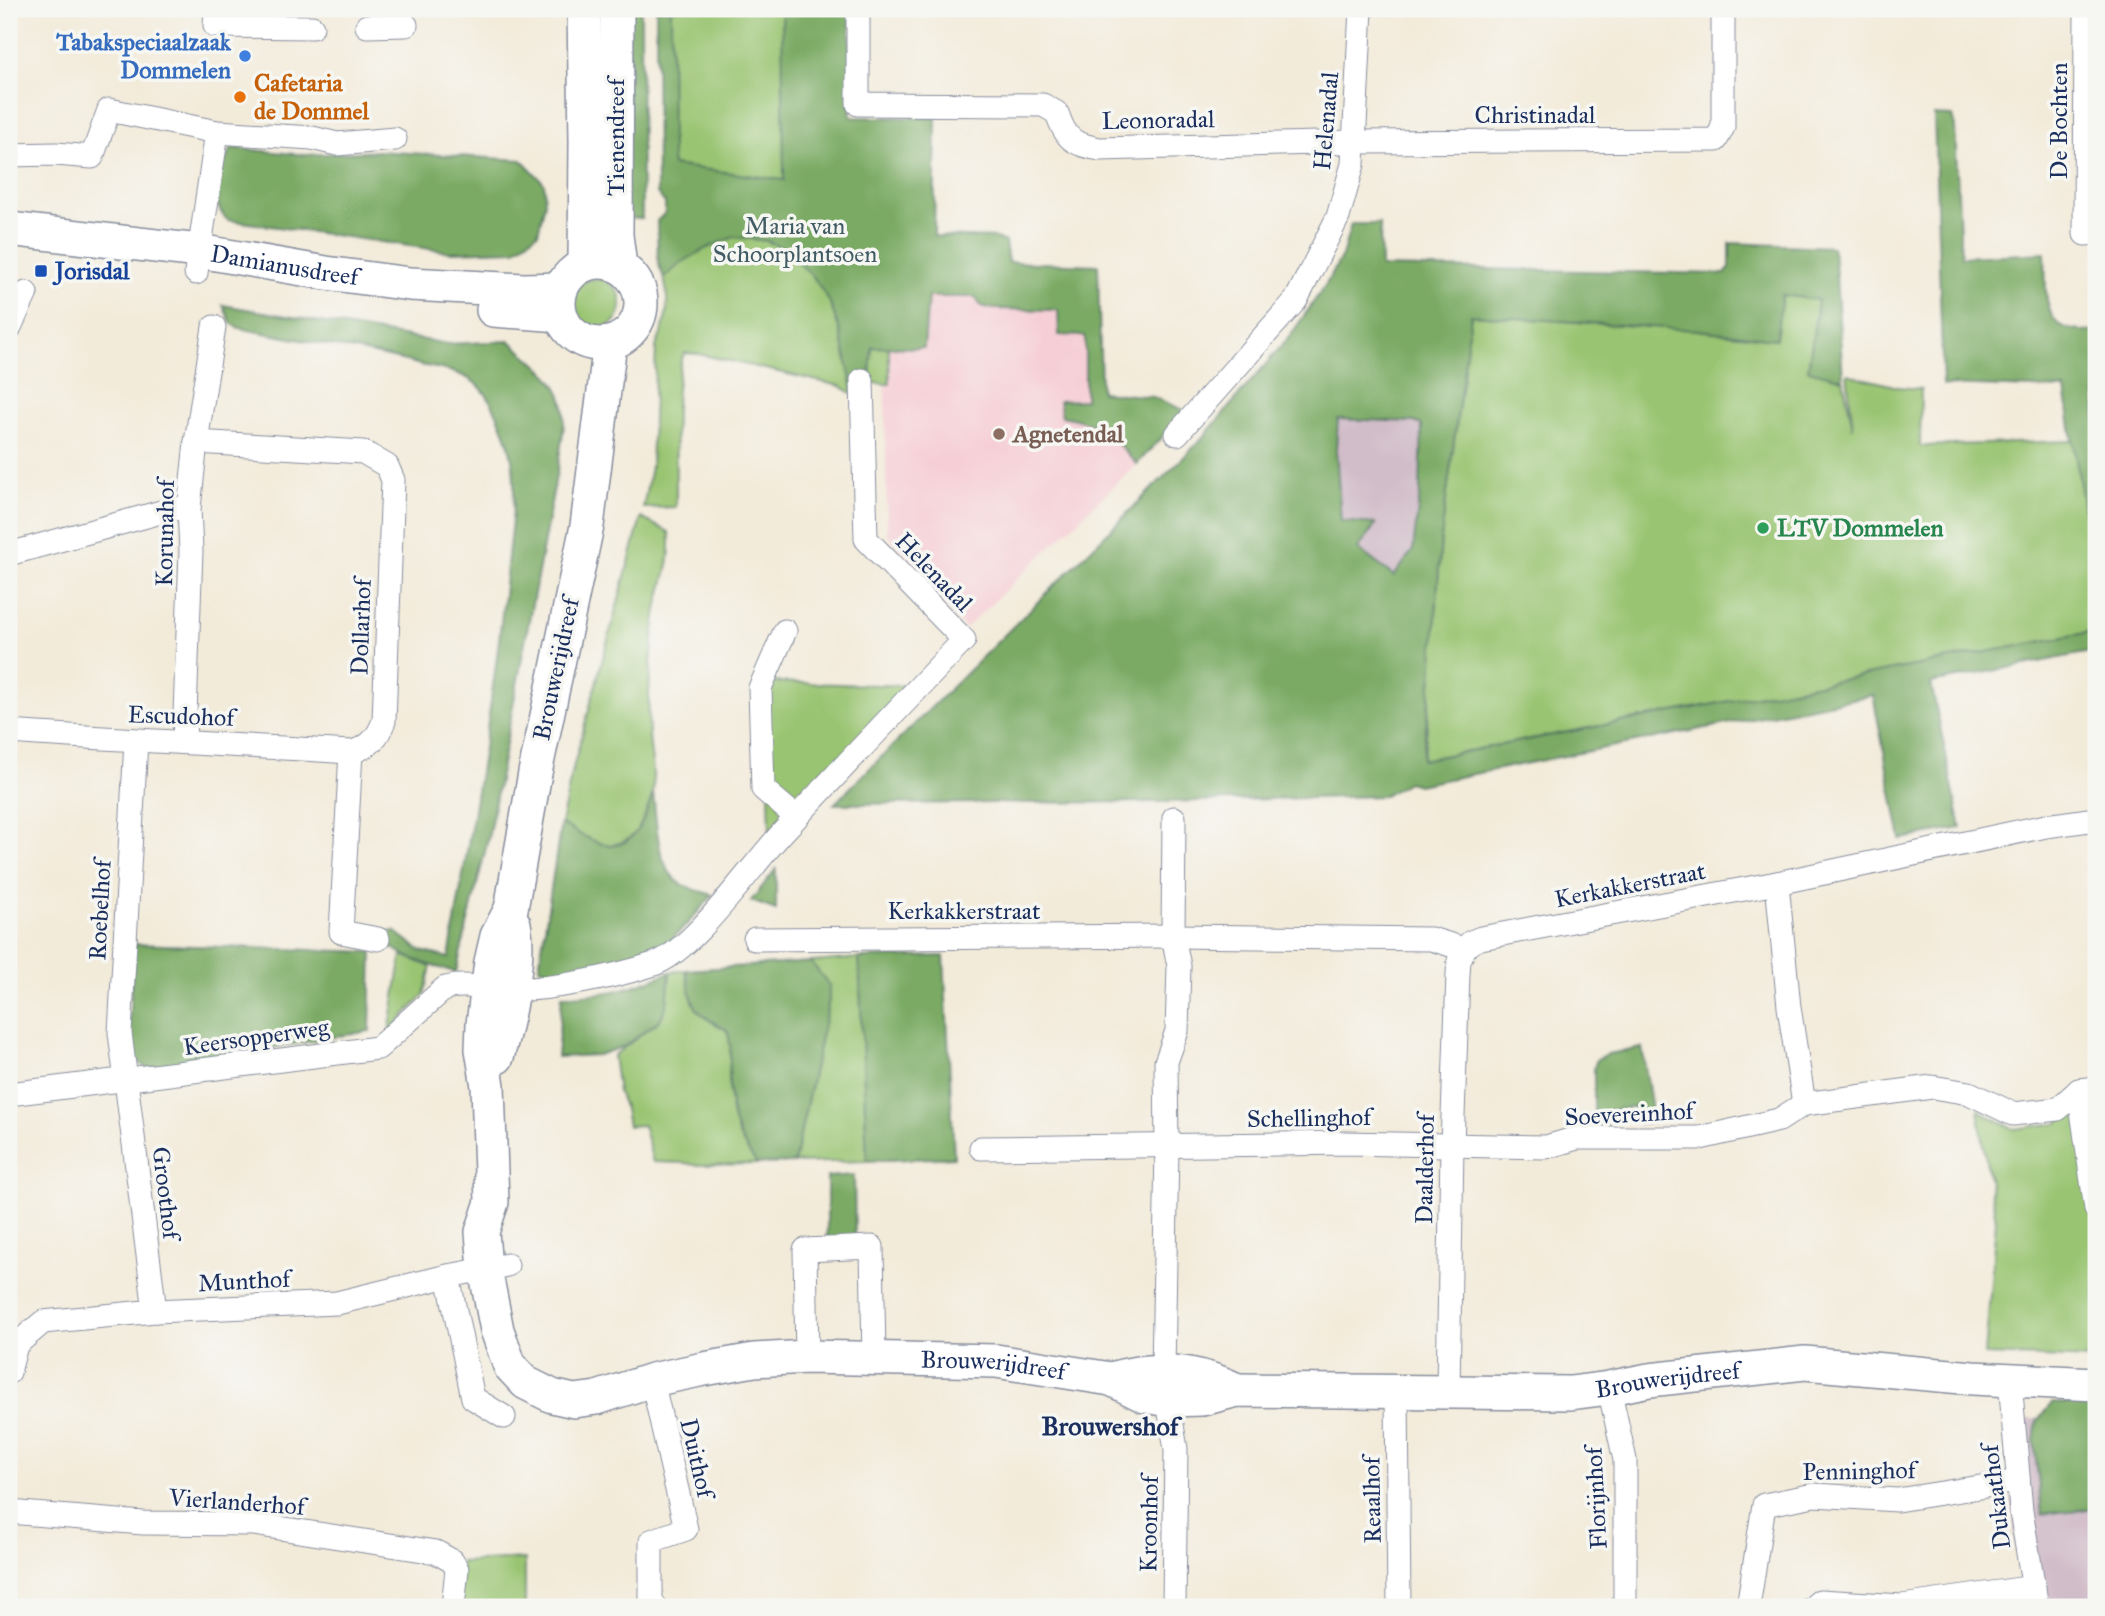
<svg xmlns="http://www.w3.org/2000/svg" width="2105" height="1616" font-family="'IM FELL Great Primer',serif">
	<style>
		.built { fill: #f6cfd6 }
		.industrial { fill: #d1bdc9 }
		.green { fill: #99c471; stroke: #5a7a68; stroke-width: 2 }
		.forest { fill: #7aaa63; stroke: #4a6c60; stroke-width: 2; fill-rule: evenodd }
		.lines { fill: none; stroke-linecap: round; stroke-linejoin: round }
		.street-casing { stroke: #878d9c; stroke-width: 25 }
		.secondary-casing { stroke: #878d9c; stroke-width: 36 }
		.street { stroke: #fff; stroke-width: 23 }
		.secondary { stroke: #fff; stroke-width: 33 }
		.shop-dot { fill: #3f7fe0; stroke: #f6f6f2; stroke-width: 2.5 }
		.food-dot { fill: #e8710a; stroke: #f6f6f2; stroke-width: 2.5 }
		.transit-dot { fill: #1a4fb4; stroke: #f6f6f2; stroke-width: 2.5 }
		.education-dot { fill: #8d6e63; stroke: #f6f6f2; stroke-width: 2.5 }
		.leisure-dot { fill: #2e9e5b; stroke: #f6f6f2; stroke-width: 2.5 }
		.labels { text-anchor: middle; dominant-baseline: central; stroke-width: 7; stroke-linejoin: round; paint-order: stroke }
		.shop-label { font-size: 24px; font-weight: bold; fill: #366cbe; stroke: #f6f6f2; text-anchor: end }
		.food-label { font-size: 24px; font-weight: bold; fill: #c56008; stroke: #f6f6f2; text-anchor: start }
		.street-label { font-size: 24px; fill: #1b2f5e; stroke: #f6f6f2 }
		.park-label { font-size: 24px; fill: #415c64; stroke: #f6f6f2 }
		.transit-label { font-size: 24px; font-weight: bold; fill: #164399; stroke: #f6f6f2; text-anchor: start }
		.education-label { font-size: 24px; font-weight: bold; fill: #785e54; stroke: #f6f6f2; text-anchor: start }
		.leisure-label { font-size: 24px; font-weight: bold; fill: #27864d; stroke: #f6f6f2; text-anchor: start }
		.neighbourhood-label { font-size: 26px; font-weight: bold; fill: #1b2f5e; stroke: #f6f6f2 }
	</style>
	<rect width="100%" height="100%" fill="#f6f6f2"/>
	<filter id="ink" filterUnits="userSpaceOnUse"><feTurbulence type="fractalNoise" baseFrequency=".0143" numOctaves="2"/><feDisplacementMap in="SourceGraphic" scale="14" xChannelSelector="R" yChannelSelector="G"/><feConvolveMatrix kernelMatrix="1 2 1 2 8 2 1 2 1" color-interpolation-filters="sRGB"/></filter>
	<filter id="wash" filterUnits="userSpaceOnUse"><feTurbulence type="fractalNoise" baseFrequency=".00686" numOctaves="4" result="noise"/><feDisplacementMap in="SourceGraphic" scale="28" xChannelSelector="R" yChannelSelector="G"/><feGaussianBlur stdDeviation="1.57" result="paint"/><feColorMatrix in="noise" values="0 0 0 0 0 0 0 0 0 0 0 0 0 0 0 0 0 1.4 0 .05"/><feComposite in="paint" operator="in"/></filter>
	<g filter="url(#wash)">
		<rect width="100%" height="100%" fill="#f3ebda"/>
		<path class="built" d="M928,297h47l19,12 65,1 26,24 2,71 50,59 -172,165 -78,-96 -3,-186 40,1z"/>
		<g class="industrial">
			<path d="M1338,418l76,4 8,3 -2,67 -7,58 -19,26 -36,-27 17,-25 -34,-3 -5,-72z"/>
			<path d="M2003,1418l93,3v186h-74z"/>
		</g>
		<g class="green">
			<path d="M659,9h187l-1,113 74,171 -31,40 2,51 -38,-2 2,12 -14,-8 -141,-32 -14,-1c-14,16 -8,127 -9,154l-33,1 8,-41 5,-120c10,-24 15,-43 8,-69l3,-3v-60z"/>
			<circle cx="596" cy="304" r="25"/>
			<path d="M1782,295l37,5 -11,69 35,9 10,50 -6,-54 51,13 23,2 -1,57 154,-5 22,145v45l-675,129 4,-13 7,-71 9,-138 30,-223 226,15 78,9z"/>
			<path d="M641,518l28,14c5,28 -9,56 -13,84 -3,16 -3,32 -5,48 -2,23 -3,47 -2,70 1,19 6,40 4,59 -3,31 -26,61 -60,49 -11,-4 -22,-13 -32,-19l11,-51z"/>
			<path d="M766,682l145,4 -141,148z"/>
			<path d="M402,955l29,12 -7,28 -35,37z"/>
			<path d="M859,958l8,203 -73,2 35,-163v-15l-18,-23z"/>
			<path d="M686,970c7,38 6,42 41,60 6,17 2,33 2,50 1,37 6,55 28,84l-63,1 -8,-2 -33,-1 -10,-37 -15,1 -3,-17 -7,-17 -5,-36 47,-36 7,-16 3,-32z"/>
			<path d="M1978,1110l36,19 44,-6 5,-8 16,-3 17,121v126l-111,-4 11,-135z"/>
			<path d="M525,1559v48h-65l1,-45z"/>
		</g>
		<g class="forest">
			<path d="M622,9h19l1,209 -20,1z"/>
			<path d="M656,9h15l1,156 112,15 -2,-171h68l1,108 85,1 -2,118 62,2 9,4 3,20 90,3 3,127 52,5 33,14 -49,53c-28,-29 -34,-41 -75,-48l-3,-15 26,-1v-64l-26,-1 -1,-25 -64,-1 -13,-3 -6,-9h-47l-4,51 -52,-1 -3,48 -15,-1 -14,-63 -11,-30 -15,-23 -29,-29 -18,-8 -33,-4 -29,12 -24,14 -17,15 -6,-15 -1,-42 8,-8v-10l-8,-10z"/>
			<path d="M1934,115l18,1 3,11 6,130 84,-4c2,41 -7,85 51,77v256l-31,-197 -122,-4z"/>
			<path d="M232,148l74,7 70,-4 146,9 22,23 1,20 -7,30 -23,17 -64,2 -223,-32c-21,-16 -8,-53 4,-72z"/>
			<path d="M1351,224h29l1,43 344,7 5,-6v-25l102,4 3,14 8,118 -35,-9 10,-70 -36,-5 -6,44 -79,-9 -226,-15 -30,223 -9,138 -10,84 674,-129v20l-165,32 30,145 -60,11 -28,-144 -455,90 -10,-3 -24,14 -221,6 -329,2 366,-363 90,-105 36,-52 16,-28zM1338,419l76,3 8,3 -2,67 -7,58 -19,26 -36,-27 18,-25 -35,-3 -5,-72z"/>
			<path d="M223,305l225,39 62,-3c17,16 46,35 52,58 6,20 -2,47 -4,67l-70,373 -32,133c-31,-7 -52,-15 -78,-33l5,-6 12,-2 26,20 28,7c21,-127 45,-254 57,-383 3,-37 12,-79 6,-116 -3,-20 -18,-58 -32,-72 -15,-15 -40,-18 -59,-22 -60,-16 -121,-24 -182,-37l-8,-5z"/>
			<path d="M653,793c4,27 2,76 29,91 9,5 21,8 31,11 -13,14 -36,43 -51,51 -34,20 -85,33 -123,21l22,-144c53,33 72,34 92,-30z"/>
			<path d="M776,869v41l-25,-9z"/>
			<path d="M134,944l238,8 -2,79 -223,38 -14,-11 -5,-18z"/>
			<path d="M944,956l10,201 -87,4 -8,-203z"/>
			<path d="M811,962l18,23v15l-35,163 -37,1c-22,-29 -27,-47 -28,-84 0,-17 4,-33 -2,-50 -36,-20 -33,-20 -41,-60z"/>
			<path d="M670,972l-3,32 -7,16 -35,26 -27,9 -41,2 5,-61c44,-1 67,-6 108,-24z"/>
			<path d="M1642,1048l12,74 -15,2 -4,-17 -28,4v19h-13v-62l3,-9 11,-5z"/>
			<path d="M854,1175l1,64h-28v-62z"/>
			<path d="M2052,1403l44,1v104l-54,6 -8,-73 3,-20z"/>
		</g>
	</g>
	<g filter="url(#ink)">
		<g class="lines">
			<defs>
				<g id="street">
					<path d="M216,9l-1,17 97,1"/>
					<path d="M858,9v95l185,1 14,8c9,27 16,31 43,36l254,-7 362,-2 7,-13v-118"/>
					<path d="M2086,9l-1,225 11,-1"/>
					<path d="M367,26l39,-1"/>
					<path d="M9,155l47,-1 36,3 17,-47 108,22 95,6 25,6 58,-5"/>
					<path d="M196,273l21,-141"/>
					<path d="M9,329l17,-36"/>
					<path d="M1177,434l119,-134 42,-83 15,-53 8,-155"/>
					<path d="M196,442l167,10 24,14 6,14 -9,241c-7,18 -14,26 -33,31l-10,180 37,7"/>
					<path d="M9,554l163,-45 17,-1"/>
					<path d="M785,631l-25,57 3,101 33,28"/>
					<path d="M9,732c114,8 228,13 342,20"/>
					<path d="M136,741l-16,292 35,278"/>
					<path d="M184,741l7,-190 -2,-43 7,-66 18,-115"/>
					<path d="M1777,883l12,124 15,97"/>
					<path d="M755,939l418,-3 258,3 33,10 7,-7 10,-4 296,-55 269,-57 50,-7"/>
					<path d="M2096,1088l-17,2 17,119"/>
					<path d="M9,1094l369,-46 67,-60c22,-6 45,3 68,2 41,-1 101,-13 141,-26 39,-13 97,-98 128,-131 60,-65 121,-129 182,-193l-98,-101 -4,-159"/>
					<path d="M981,1148l364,-5 201,4 31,-9h123l79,-18 25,-16 128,-17 37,6 44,21 45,-5 21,-19"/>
					<path d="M448,1276l25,122 31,19"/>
					<path d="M807,1357l-2,-107 67,-3 2,110"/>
					<path d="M9,1372l7,-27 27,-23 112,-11 182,-8 111,-27 59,-11"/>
					<path d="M652,1380l34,149 -35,12v61l5,5"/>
					<path d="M2010,1380l11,131 16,96"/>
					<path d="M1609,1388l16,72v147"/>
					<path d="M1397,1392l2,215"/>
					<path d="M1448,1392l4,-247 6,-171 1,-13 5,-12"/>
					<path d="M9,1512l134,11 110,1 183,28 16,9 5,8 -4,38"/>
					<path d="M1174,1607l2,-158 -13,-77 4,-225 -1,-85 11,-31 2,-65 -6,-30 1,-118"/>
					<path d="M1748,1607l16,-102 50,-10 83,5 121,-19"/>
					<path d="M1813,1607l7,-6 82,5 132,-19"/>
				</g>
				<g id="secondary">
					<path d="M584,9l2,132 -1,123"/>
					<path d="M617,9l-1,226 4,31"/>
					<path id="s1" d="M9,229l190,22 127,22 84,11 114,6 36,-1"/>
					<circle cx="600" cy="303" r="41"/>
					<path d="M493,310l67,5"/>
					<path id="s2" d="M610,343l-23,183 -52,247 -24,136 -14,27 -6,26 -8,62 -1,25 6,37 4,116 -10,30 3,37 12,61 13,36 16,17 26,13 22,5 23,-3 55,-18 52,-11 50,-9 53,-3 189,4 115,18 34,17 24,4 33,-1 35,-9 333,3 39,-5 40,-8 156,-17 168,15 123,6"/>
					<path d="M497,1057c10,-35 24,-97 17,-133"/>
					<path d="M1111,1379c43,-13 85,-9 126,11"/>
				</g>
			</defs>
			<use href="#street" class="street-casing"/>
			<use href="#secondary" class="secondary-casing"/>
			<use href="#street" class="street"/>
			<use href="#secondary" class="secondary"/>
		</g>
	</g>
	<circle class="shop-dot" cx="245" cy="56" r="7"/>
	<circle class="food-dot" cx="240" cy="97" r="7"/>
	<rect class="transit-dot" x="34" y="264" width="14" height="14" rx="3.5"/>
	<circle class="education-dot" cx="999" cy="434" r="7"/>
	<circle class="leisure-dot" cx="1763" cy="528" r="7"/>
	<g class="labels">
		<g class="shop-label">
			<text x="231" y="42">Tabakspeciaalzaak<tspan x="231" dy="28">Dommelen</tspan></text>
		</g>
		<g class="food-label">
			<text x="254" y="83">Cafetaria<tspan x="254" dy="28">de Dommel</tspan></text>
		</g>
		<g class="street-label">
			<text x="1535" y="115">Christinadal</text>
			<text transform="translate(1158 120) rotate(-1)">Leonoradal</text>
			<text transform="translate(1326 121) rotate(-85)">Helenadal</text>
			<text transform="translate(2059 121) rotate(-90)">De Bochten</text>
			<text transform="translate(616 137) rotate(-90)">Tienendreef</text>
			<text stroke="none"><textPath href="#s1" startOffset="278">Damianusdreef</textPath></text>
			<text transform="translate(165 533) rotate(-89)">Korunahof</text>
			<text transform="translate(934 572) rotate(46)">Helenadal</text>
			<text transform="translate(361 627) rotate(-88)">Dollarhof</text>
			<text transform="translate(556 669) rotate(-78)">Brouwerijdreef</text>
			<text transform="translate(181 716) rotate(2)">Escudohof</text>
			<text transform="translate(1630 885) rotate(-11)">Kerkakkerstraat</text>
			<text transform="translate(100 910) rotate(-87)">Roebelhof</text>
			<text x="964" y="911">Kerkakkerstraat</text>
			<text transform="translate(256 1037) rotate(-8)">Keersopperweg</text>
			<text transform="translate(1629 1114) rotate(-3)">Soevereinhof</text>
			<text transform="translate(1309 1118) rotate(-1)">Schellinghof</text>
			<text transform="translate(1425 1169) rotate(-89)">Daalderhof</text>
			<text transform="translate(166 1193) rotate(83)">Groothof</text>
			<text transform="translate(244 1281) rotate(-3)">Munthof</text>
			<text stroke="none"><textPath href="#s2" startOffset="1542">Brouwerijdreef</textPath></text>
			<text stroke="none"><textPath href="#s2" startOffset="2224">Brouwerijdreef</textPath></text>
			<text transform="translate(697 1458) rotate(77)">Duithof</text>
			<text transform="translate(1859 1471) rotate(-1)">Penninghof</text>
			<text transform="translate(1996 1497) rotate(-97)">Dukaathof</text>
			<text transform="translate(1596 1498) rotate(-93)">Florijnhof</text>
			<text transform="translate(1372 1500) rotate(-91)">Reaalhof</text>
			<text transform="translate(237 1502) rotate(4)">Vierlanderhof</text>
			<text transform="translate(1149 1524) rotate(-89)">Kroonhof</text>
		</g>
		<g class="park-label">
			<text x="795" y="226">Maria van<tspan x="795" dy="28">Schoorplantsoen</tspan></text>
		</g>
		<g class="transit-label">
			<text x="55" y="271">Jorisdal</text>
		</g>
		<g class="education-label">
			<text x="1013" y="434">Agnetendal</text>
		</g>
		<g class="leisure-label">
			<text x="1777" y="528">LTV Dommelen</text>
		</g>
		<g class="neighbourhood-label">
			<text x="1110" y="1426">Brouwershof</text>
		</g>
	</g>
	<rect width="2105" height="1616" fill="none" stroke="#f6f6f2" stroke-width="35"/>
</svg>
